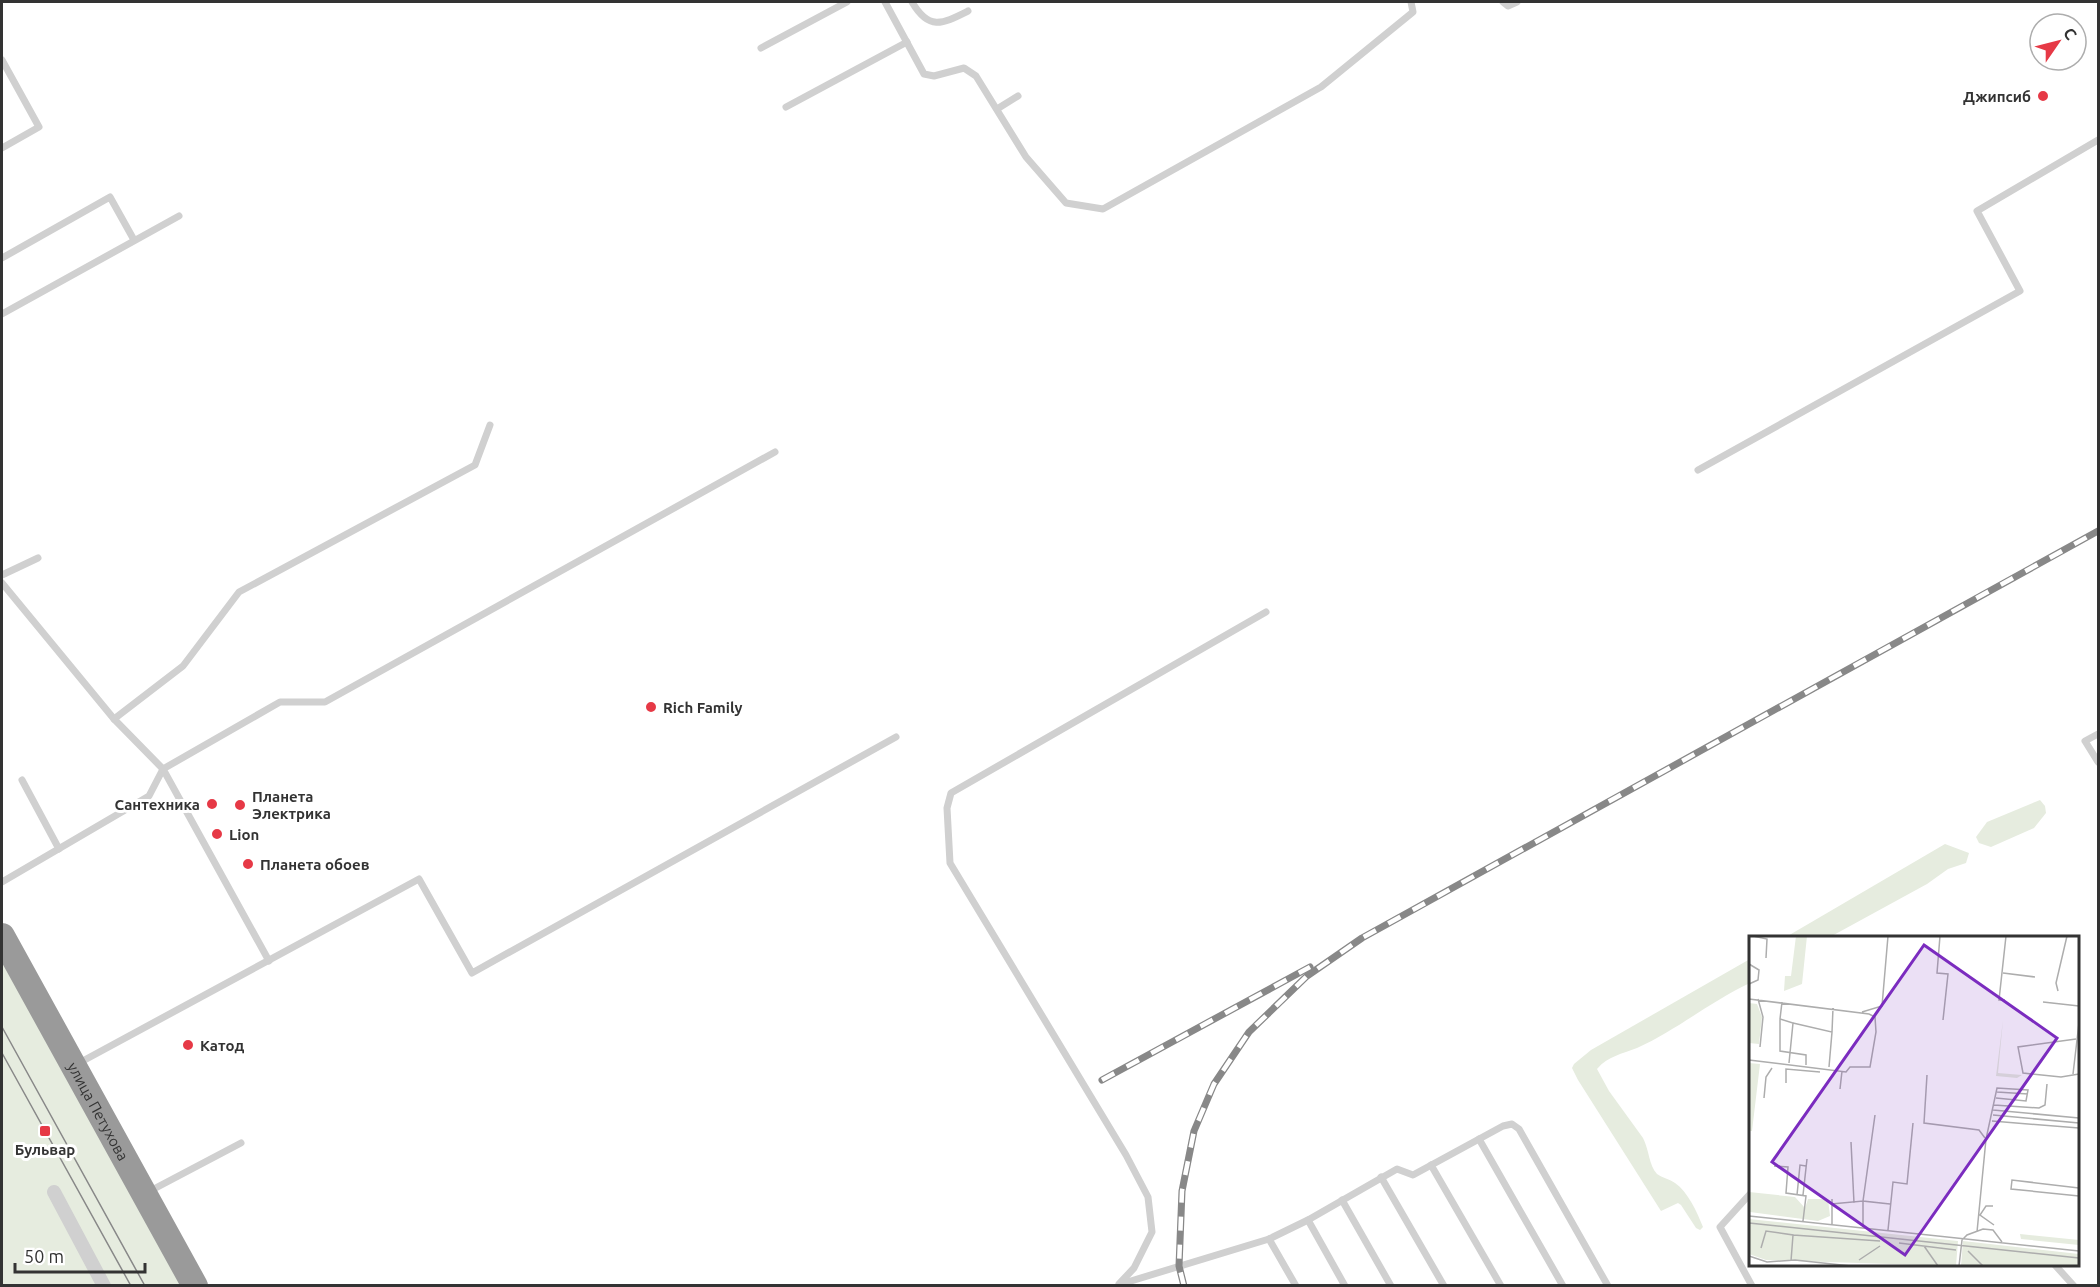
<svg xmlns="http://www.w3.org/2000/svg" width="2100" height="1287" font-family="Ubuntu,sans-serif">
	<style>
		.green { fill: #e6ecdf }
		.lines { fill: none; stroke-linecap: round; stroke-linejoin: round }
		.lane { stroke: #d0d0d0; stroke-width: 7 }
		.street { stroke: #d0d0d0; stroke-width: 14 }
		.highway { stroke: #9a9a9a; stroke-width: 26 }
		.tram { stroke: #888; stroke-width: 1.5 }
		.rail-casing { stroke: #888; stroke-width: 7 }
		.rail { stroke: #fff; stroke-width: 4.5; stroke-dasharray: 14; stroke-linecap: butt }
		.poi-dot { fill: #e63946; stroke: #fff; stroke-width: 2 }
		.labels { text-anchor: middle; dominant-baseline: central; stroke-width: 6; stroke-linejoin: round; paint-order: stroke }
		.poi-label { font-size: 15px; font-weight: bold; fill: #333; stroke: #fff; text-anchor: start }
		.street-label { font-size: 15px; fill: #333; stroke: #fff }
		.inset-road { fill: none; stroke: #adadad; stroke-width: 1.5 }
		.view { fill: #7b2cbf; fill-opacity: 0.15; stroke: #7b2cbf; stroke-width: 3 }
		.inset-edge { fill: none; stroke: #333; stroke-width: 3 }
	</style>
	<rect width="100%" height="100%" fill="#fff"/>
	<g class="green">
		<path d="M2040,800l5,6 1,7 -12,15 -43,19 -12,-4 -3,-6 11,-15z"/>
		<path d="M1945,844l24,9 -3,10 -18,6 -21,15 -97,53h-44z"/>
		<path d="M2,959l181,326h-181z"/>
		<path d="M1750,959v24c-39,18 -73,47 -113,65 -15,6 -29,8 -40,21l12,22 34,47c6,11 6,28 14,36 5,4 13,5 18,9 13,9 22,29 28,44l-3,3 -4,-2 -15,-23 -3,-2 -17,8 -83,-131 -6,-12 2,-4 17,-14z"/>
	</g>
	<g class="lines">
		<g class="lane">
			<path d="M885,2l39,72 10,2 30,-8 12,8 50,81 40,46 37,6 218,-122 92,-75 -2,-10"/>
			<path d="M912,2c17,29 30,22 56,9"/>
			<path d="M1503,2l5,4 9,-4"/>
			<path d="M761,48l86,-46"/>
			<path d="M2,60l37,67 -37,21"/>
			<path d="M786,107l121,-65"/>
			<path d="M997,109l21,-13"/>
			<path d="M2,258l108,-61 24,43"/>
			<path d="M2,314l177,-98"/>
			<path d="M1698,470l322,-179 -43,-80 121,-71"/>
			<path d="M2,575l36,-17"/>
			<path d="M2,583l112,136 49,50 -14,27 -147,86"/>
			<path d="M114,719l69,-53 56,-74 236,-127 15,-40"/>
			<path d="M2098,734l-13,7 13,21"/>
			<path d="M22,780l37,69"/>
			<path d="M269,961l-106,-192 117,-67h45l450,-250"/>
			<path d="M79,1063l340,-184 53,94 424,-236"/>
			<path d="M1479,1139l84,147"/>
			<path d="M1431,1165l70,121"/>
			<path d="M1381,1177l63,109"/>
			<path d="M148,1192l93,-49"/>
			<path d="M1750,1194l-30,33 32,59"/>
			<path d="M1342,1200l49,86"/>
			<path d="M1308,1220l37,66"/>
			<path d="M1269,1239l27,47"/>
			<path d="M2054,1264l20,22"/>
			<path d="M1119,1284l15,-16 18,-36 -4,-35 -22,-42 -176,-292 -3,-55 4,-15 315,-181"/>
			<path d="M1121,1284l148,-45 39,-19 89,-51 16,6 90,-49 9,-2 7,5 89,157"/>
		</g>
		<path class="street" d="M54,1192l50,94"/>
		<path class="highway" id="s1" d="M2,936l193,350"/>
		<g class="tram">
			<path d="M2,1027l143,259"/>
			<path d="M2,1053l129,233"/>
		</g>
		<defs>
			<g id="rail">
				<path d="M1102,1080l208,-113"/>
				<path d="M1184,1286l-5,-20 3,-75 12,-60 20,-47 35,-52 58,-56 55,-38 736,-407"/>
			</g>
		</defs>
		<use href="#rail" class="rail-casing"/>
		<use href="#rail" class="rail"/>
	</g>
	<g class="poi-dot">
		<circle cx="2043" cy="96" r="6"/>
		<circle cx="651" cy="707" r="6"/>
		<circle cx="212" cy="804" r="6"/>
		<circle cx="240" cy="805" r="6"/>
		<circle cx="217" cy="834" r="6"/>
		<circle cx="248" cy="864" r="6"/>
		<circle cx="188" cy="1045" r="6"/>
		<rect x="39" y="1125" width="12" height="12" rx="3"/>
	</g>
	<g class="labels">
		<g class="poi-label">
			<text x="2031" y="96" text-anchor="end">Джипсиб</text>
			<text x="663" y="707">Rich Family</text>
			<text x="252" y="796">Планета<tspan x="252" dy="17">Электрика</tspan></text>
			<text x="200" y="804" text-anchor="end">Сантехника</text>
			<text x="229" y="834">Lion</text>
			<text x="260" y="864">Планета обоев</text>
			<text x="200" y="1045">Катод</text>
			<text x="45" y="1149" text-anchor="middle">Бульвар</text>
		</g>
		<g class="street-label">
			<text stroke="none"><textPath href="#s1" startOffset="200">улица Петухова</textPath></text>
		</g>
	</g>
	<g transform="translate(1749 936)">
		<rect width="330" height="330" fill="#fff"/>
		<path d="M47,0h11l-5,48 -18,7 1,-15h6zM0,67l8,1 5,13 -3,27 -10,-1zM254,84l-5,53 24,2 -5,3 -21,-2zM0,127l11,1 -8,67h-3zM0,256l46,5 10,11 3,-9h20l2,17 -12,5 -68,-9zM0,283l209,22 -2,25 -190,-6 -17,-6zM271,298l59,6v5l-58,-6zM214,305l116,13v12h-118z" fill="#e6ecdf"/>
		<path class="inset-road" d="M4,0l14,3 -1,19M191,0l-3,37 11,1 -5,46M0,28l10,6 -1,10 -9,4M254,37l32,4M309,55l-2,-8 11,-47M0,63l120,15 6,3 1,15 -6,35h-20l-4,5 -97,-12M9,63l5,18 -3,30M256,64h-6l7,-64M33,66l-2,17 13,4 -4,40M294,66l36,4M113,76l20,-6 6,-70M31,83v32l26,4v10M44,87l39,9 -3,35M83,96l1,-24M327,103l-58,8 5,26 38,4 18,-3M324,138l6,-51M178,139l-3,48 55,7 6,8M37,147v-14l34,3M91,153l2,-18M248,156l31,2M15,162l2,-21 6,-9M245,169l45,3 6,-3 2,-21M244,174l86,8M126,179l-12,86 27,3M244,179l86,8M243,185l87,7M0,197v19M102,206l3,61M25,230l14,1 -2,26 20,3 -3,25M330,252l-67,-8 -1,9 68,7M48,259l3,-30 6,1M54,259l4,-36M82,268l32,-3v26M244,270h-7l-6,9 14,10M0,280l330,35M0,287l330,35M83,288v-25M139,294l5,-48 14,2 6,-61M228,296l9,-93 11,-51 31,2 -2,11 -30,-3M44,299l87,6M150,307l57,7M175,310l14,20M12,312l5,-17 27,4 -2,26M219,315l15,15M0,320l18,6 28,-2 56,6M110,324l21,-14M210,330l3,-26 5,-5 16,-6 10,1 9,12"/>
		<path class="view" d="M175,9l133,93 -152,217 -133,-93z"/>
		<rect width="330" height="330" class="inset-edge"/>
	</g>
	<rect width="2100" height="1287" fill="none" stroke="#333333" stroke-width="6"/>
	<g transform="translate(2058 42) rotate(55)"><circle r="28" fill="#ffffff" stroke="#adadad" stroke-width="1.5"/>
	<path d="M0-4.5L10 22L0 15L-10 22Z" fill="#e63946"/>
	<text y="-9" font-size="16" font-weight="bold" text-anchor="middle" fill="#333333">С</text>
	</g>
	<path d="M15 1263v9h130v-9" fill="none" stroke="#333333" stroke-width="3"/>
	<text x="24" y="1263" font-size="18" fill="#333333" stroke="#ffffff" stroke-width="4.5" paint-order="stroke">50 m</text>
</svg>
